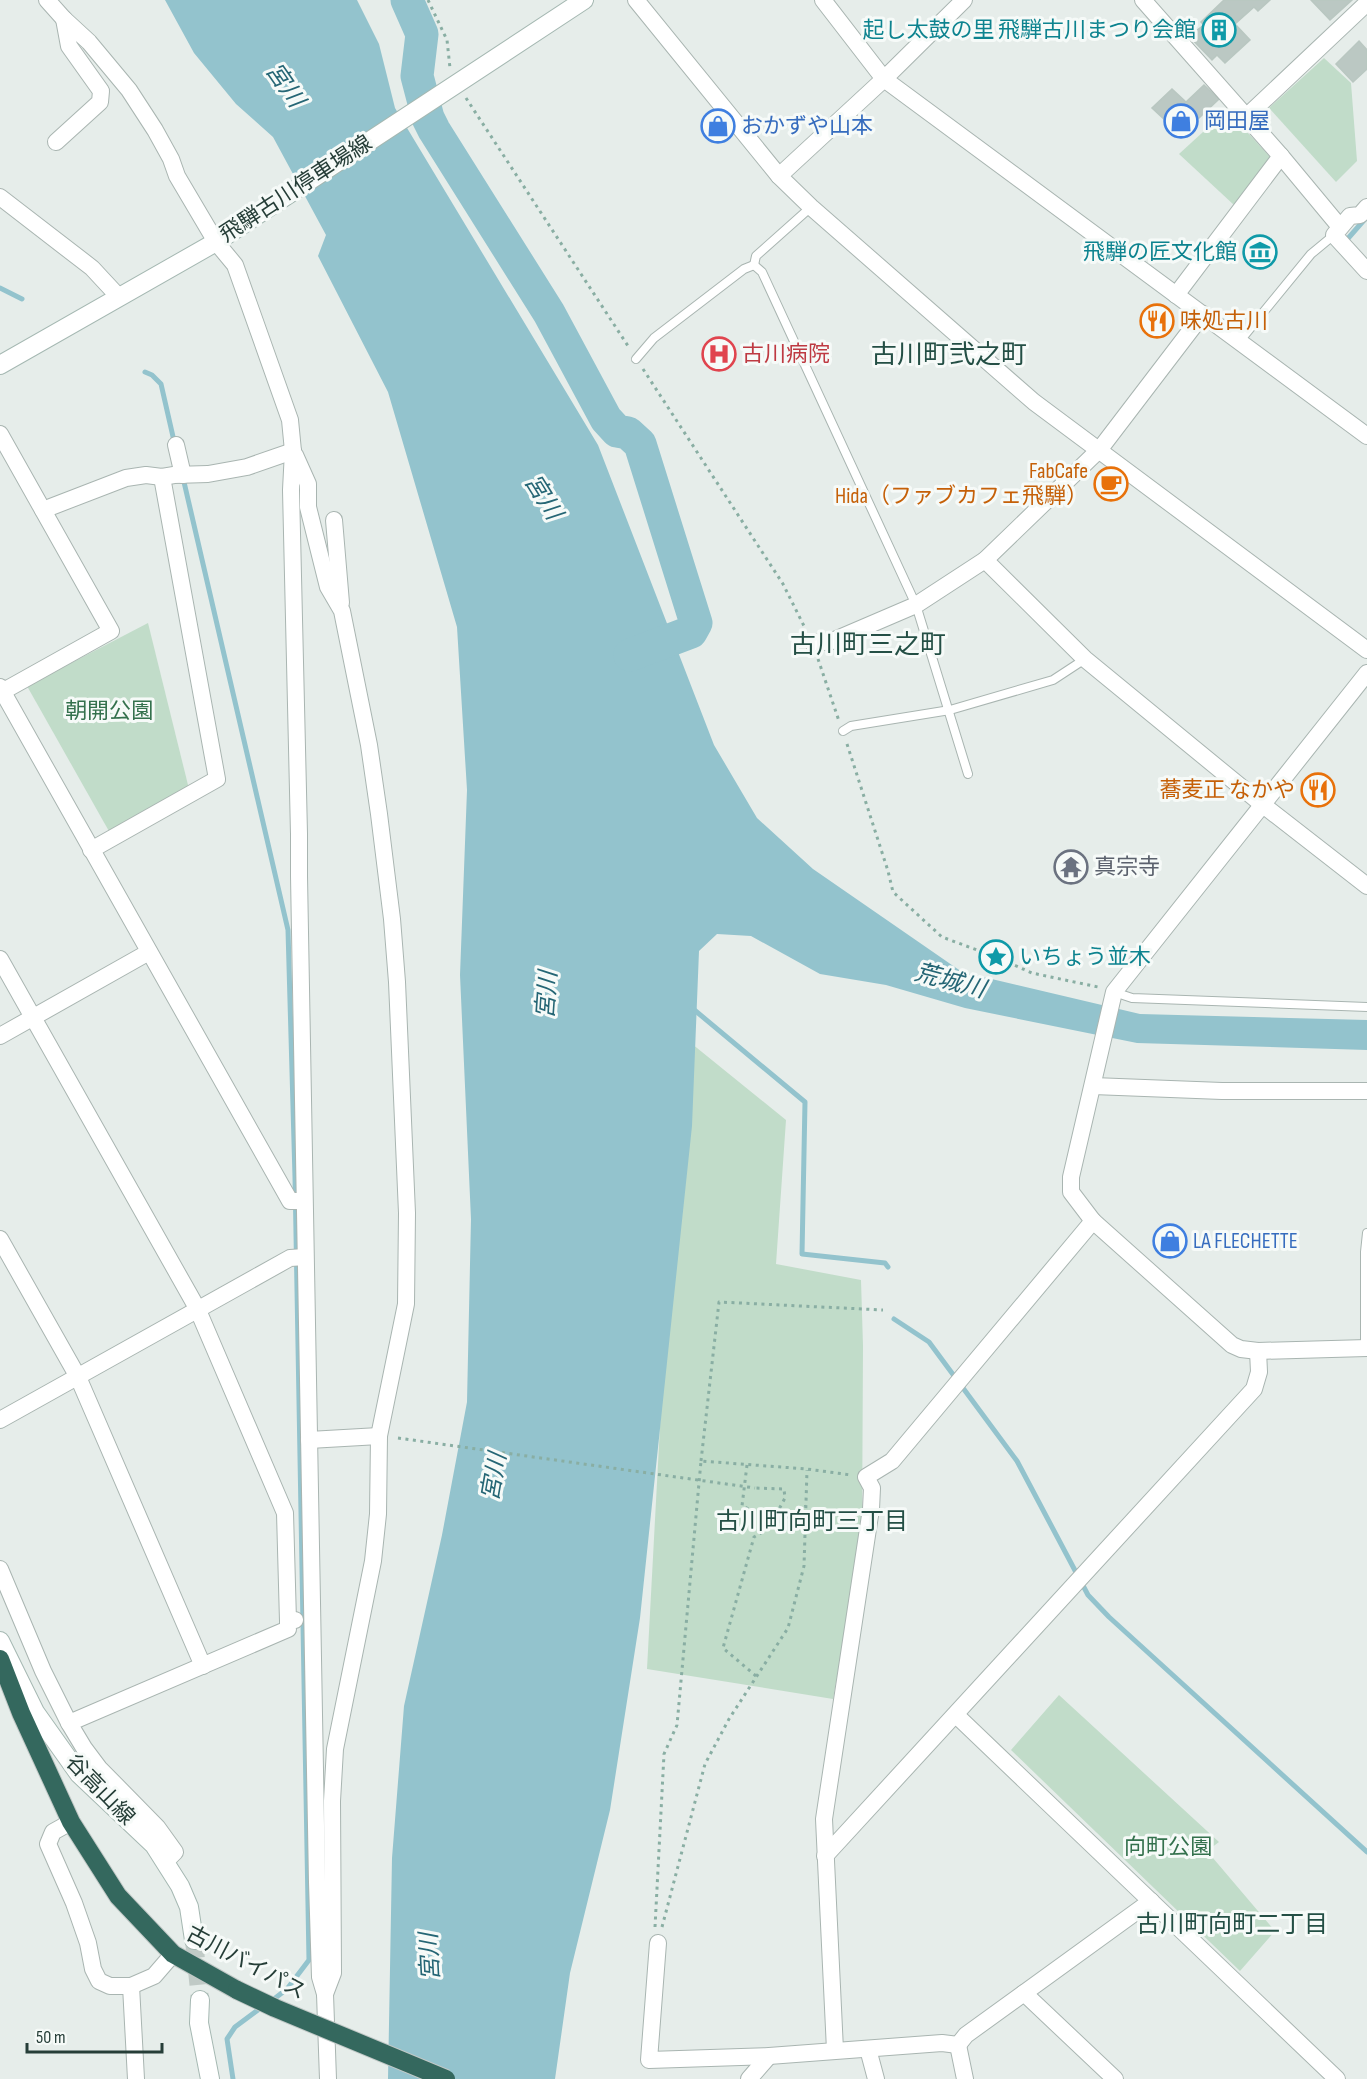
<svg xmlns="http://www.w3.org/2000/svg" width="1367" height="2079" font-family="'Sofia Sans Condensed','Noto Sans JP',sans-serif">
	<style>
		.green { fill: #c1dcc9 }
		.water { fill: #93c3cd }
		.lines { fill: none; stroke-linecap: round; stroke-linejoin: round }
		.stream { stroke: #93c3cd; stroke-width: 5 }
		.river { stroke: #93c3cd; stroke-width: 33 }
		.building { fill: #bbc8c3; stroke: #b9c7c1; stroke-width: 1.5 }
		.secondary-tunnel { stroke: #c0cac6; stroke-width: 18; stroke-dasharray: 18 9; stroke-linecap: butt }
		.lane-casing { stroke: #a9b5b1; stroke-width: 10 }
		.street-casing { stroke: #a9b5b1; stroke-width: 18 }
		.secondary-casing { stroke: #a5b8b2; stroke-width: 20 }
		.highway-casing { stroke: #c2c9c7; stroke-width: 20 }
		.path { stroke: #89aea3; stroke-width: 3; stroke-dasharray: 3 4.5; stroke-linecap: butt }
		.lane { stroke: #fff; stroke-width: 8 }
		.street { stroke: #fff; stroke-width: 16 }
		.secondary { stroke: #fff; stroke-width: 18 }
		.highway { stroke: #34685e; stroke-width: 18 }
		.highway-bridge-casing { stroke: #c2c9c7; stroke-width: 20; stroke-linecap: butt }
		.path-bridge { stroke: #89aea3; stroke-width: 3; stroke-dasharray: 3 4.5; stroke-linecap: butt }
		.highway-bridge { stroke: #34685e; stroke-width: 18 }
		.labels { text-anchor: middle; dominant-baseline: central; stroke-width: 6; stroke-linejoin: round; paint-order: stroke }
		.culture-label { font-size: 22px; fill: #0d838f; stroke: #f6faf8; text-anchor: end }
		.shop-label { font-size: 22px; fill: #366cbe; stroke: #f6faf8; text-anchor: start }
		.street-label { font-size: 22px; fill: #263e38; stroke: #f6faf8 }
		.food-label { font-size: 22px; fill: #c56008; stroke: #f6faf8; text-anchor: end }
		.health-label { font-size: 22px; fill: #be3a42; stroke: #f6faf8; text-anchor: start }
		.park-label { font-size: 22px; fill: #34714d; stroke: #f6faf8 }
		.worship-label { font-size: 22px; fill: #5b616d; stroke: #f6faf8; text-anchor: start }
		.water-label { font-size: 24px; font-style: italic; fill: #256675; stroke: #f6faf8 }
		.neighbourhood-label { font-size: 24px; fill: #244f45; stroke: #f6faf8 }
		.quarter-label { font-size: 26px; fill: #244f45; stroke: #f6faf8 }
	</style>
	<rect width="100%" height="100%" fill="#e6edea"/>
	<g class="green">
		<path d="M1324,58l27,25 6,78 -21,21 -67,-74z"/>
		<path d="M1227,110l43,47 -36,48 -55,-51z"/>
		<path d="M148,623l41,166 -79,44 -83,-147z"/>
		<path d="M681,1035l105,85 -10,144 85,16 2,66 -1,189 -29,164 -186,-30z"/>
		<path d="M1059,1695l160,147 -12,9 68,80 -35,40 -229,-221z"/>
	</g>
	<path class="water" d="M165,0h192l22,44 16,64 203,337 116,300 43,73 56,51 149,103 178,42 227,6v30l-230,-7 -172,-35 -79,-23 -66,-11 -69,-38 -34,-2 -18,17 -7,175 -52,492 -30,192 -40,163 -15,106h-167l4,-221 12,-152 38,-171 25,-133 4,-183 -11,-244 7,-185 -10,-163 -69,-235 -70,-136 8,-21 -53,-98 -37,-33 -42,-51z"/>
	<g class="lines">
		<g class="stream">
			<path d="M1344,243l21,-24"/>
			<path d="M0,288l22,11"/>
			<path d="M145,372l7,3 9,9 13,57"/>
			<path d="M184,482l104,448 7,247 14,783 -22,29 -17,13"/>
			<path d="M692,1008l113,94 -3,152 83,9 3,4"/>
			<path d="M894,1319l35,23 88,119 71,134 21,22 258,235"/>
			<path d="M233,2079l-6,-40 8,-12 27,-20"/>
		</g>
		<path class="river" d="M407,0l15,34 -5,42 11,42 6,12 115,183 57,106 11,12 11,2 12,11 56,179 -5,9 -61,23"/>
	</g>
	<g class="building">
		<path d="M1224,0h46l-12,11 -4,-4 -19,17 15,16 -25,23 -8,-8 -5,5 -23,-24 15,-11 -3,-3z"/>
		<path d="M1311,0h41l-22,20z"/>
		<path d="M1359,41l8,9v19l-14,13 -17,-18z"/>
		<path d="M1204,85l15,14 -38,36 -29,-27 20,-19 14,13z"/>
	</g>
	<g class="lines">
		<path class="secondary-tunnel" d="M194,1940l6,60"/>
		<defs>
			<g id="lane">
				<path d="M754,265l8,7 154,333 52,169"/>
				<path d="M754,265l2,-9 55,-49"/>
				<path d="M1239,342l72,-88 23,-19"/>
				<path d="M636,359l18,-21 90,-69 10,-4"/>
				<path d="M843,731l8,-5 99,-16 103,-30 32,-21"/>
				<path d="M1114,992l18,6 235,9"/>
				<path d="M1365,1348v-96l2,-19"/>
			</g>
			<g id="street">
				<path d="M47,0l17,19 25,23 40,48 26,40 16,29 6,17 39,66 19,23 55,155 3,31 -2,39 8,344v42l18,1006 3,95 5,17 3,85"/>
				<path d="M636,0l143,176 32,31 223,195 333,248"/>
				<path d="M823,0l61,79 483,357"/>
				<path d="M1143,0l138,156 59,71"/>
				<path d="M1246,117l121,-114"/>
				<path d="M56,142l44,-40 1,-11 -32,-45 -5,-27"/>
				<path d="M779,176l105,-97 80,-79"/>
				<path d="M0,197l92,71 26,28"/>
				<path d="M1367,207l-7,8 -10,1 -16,19 33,36"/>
				<path d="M1176,295l105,-139"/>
				<path d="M0,434l111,197 -111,62"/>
				<path d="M176,445l7,30"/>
				<path d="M295,455l13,29v23l20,80 14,24 27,134 10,69 13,105 5,63 10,231 -1,91 -27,132 -1,78 -5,47 -38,188 -3,52 1,172 -8,21"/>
				<path d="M43,510l83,-32 20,-3 16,2 12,-2 34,-1 39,-7 46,-16"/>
				<path d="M334,520l7,83"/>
				<path d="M985,560l100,99 178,146 104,81"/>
				<path d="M813,643l19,-2 84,-36 69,-45 115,-111 103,-135"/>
				<path d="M0,687l290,514h14"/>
				<path d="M91,850l126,-71 -55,-302"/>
				<path d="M0,959l197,349 88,205 3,108"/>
				<path d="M0,1036l149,-84"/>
				<path d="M1093,1086l129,5h145"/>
				<path d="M1093,1221l139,124 9,4 17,2 109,-3"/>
				<path d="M0,1239l78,138 125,289"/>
				<path d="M0,1420l290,-162 15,-1"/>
				<path d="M309,1440l70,-4"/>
				<path d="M0,1569l43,102 26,52 15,25 15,20 58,59 18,25 -10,10"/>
				<path d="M956,1715l381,364"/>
				<path d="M69,1723l219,-94v-8l7,-1"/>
				<path d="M71,1822l-18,10 -5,12 26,59 14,40 5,26 6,12 11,5h21l5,93"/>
				<path d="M825,1856l429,-467 5,-17 -1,-21"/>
				<path d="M658,1943l-9,117 120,-4 173,-13 16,2"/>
				<path d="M131,1986l23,-10 19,-22"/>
				<path d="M1024,1993l91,86"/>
				<path d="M958,2045l8,-10 185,-134"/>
				<path d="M958,2045l7,34"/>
				<path d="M868,2049l8,30"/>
				<path d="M835,2050l-11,-231 47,-310 1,-21 -6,-11 26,-16 201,-240 -22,-29v-15l43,-185 253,-319"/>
				<path d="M749,2079l20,-23"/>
			</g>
			<g id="secondary">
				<path d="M0,365l216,-123 368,-242"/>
				<path d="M0,1641l35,71 44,62 75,71 26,41 9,21 5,33"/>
				<path d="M200,2000l-1,23 11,56"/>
			</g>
			<path id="highway" d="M0,1659l21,54 50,109 47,74 55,58 64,36"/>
		</defs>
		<use href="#lane" class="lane-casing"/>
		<use href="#street" class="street-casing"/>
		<use href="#secondary" class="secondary-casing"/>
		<use href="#highway" class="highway-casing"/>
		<g class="path">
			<path d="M428,0l19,40 3,28"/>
			<path d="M466,98l164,251"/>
			<path d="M643,369l140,215 22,44"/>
			<path d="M818,659l21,62"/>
			<path d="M847,744l41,127 5,21 49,45 54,20 36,16 66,14"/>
			<path d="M701,1461l18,-159 164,8"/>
			<path d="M747,1465l-5,41 19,8 17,-3 7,-13 -1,-9 -29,-1"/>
			<path d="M756,1676l-33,-28 31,-111 52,-31"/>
			<path d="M655,1927l9,-173 13,-29 24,-264 106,8 44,6"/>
			<path d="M662,1927l43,-163 24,-45 59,-91 16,-62 3,-96"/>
		</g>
		<use href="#lane" class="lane"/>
		<use href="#street" class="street"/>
		<use href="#secondary" class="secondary"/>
		<use href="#highway" class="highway"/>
		<defs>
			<path id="highway-bridge" d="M237,1990l38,18 171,71"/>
		</defs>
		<use href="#highway-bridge" class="highway-bridge-casing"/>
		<path class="path-bridge" d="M398,1438l357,50"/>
		<use href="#highway-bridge" class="highway-bridge"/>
	</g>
	<defs>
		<symbol id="building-ring" viewBox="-11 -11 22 22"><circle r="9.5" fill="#f6faf8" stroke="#0f9aa8" stroke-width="1.5"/><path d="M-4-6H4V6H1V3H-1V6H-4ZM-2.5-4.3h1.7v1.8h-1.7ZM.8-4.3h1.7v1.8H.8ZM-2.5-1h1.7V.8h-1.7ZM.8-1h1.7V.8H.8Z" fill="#0f9aa8"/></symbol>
		<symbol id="shop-ring" viewBox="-11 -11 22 22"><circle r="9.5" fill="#f6faf8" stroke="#3f7fe0" stroke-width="1.5"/><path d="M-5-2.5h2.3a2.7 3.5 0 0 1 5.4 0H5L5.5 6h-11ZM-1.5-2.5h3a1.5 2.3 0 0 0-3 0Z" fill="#3f7fe0"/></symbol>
		<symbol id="museum-ring" viewBox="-11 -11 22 22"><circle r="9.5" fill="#f6faf8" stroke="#0f9aa8" stroke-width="1.5"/><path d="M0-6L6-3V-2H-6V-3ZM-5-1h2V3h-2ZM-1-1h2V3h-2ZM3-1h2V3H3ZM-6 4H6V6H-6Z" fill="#0f9aa8"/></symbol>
		<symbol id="restaurant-ring" viewBox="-11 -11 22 22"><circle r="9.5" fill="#f6faf8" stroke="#e8710a" stroke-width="1.5"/><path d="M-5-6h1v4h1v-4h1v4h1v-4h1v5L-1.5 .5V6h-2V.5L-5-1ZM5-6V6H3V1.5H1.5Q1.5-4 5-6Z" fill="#e8710a"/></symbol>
		<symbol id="hospital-ring" viewBox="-11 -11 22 22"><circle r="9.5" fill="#f6faf8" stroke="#e0444e" stroke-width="1.5"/><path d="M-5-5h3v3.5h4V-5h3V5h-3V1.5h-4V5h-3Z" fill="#e0444e"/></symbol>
		<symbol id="cafe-ring" viewBox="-11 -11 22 22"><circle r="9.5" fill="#f6faf8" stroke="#e8710a" stroke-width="1.5"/><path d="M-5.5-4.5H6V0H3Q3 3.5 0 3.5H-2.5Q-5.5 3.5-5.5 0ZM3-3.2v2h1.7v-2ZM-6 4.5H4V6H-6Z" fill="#e8710a"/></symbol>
		<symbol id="temple-ring" viewBox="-11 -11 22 22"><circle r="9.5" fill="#f6faf8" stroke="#6b7280" stroke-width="1.5"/><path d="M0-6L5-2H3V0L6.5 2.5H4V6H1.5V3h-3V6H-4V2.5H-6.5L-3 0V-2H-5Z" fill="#6b7280"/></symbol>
		<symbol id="sight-ring" viewBox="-11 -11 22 22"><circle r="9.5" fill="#f6faf8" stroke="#0f9aa8" stroke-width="1.5"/><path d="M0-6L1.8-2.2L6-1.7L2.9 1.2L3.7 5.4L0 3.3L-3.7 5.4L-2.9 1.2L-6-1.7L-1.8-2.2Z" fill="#0f9aa8"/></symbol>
	</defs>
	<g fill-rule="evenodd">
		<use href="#building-ring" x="1200" y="11" width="38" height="38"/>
		<use href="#shop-ring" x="1162" y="102" width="38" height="38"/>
		<use href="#shop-ring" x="699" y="107" width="38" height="38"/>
		<use href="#museum-ring" x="1241" y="233" width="38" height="38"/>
		<use href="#restaurant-ring" x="1138" y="302" width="38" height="38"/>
		<use href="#hospital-ring" x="700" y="335" width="38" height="38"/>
		<use href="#cafe-ring" x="1092" y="465" width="38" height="38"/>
		<use href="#restaurant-ring" x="1299" y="771" width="38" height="38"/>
		<use href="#temple-ring" x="1052" y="848" width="38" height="38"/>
		<use href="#sight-ring" x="977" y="938" width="38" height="38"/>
		<use href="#shop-ring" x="1151" y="1222" width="38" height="38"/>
	</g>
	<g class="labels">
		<g class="culture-label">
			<text x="1196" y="30">起し太鼓の里 飛騨古川まつり会館</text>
			<text x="1237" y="252">飛騨の匠文化館</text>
			<text x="1019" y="957" text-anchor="start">いちょう並木</text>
		</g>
		<g class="shop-label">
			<text x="1204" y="121">岡田屋</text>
			<text x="741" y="126">おかずや山本</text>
			<text x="1193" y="1241">LA FLECHETTE</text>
		</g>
		<g class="street-label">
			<text transform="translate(296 189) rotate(-33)">飛騨古川停車場線</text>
			<text transform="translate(100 1790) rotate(46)">谷高山線</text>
			<text transform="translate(246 1963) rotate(28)">古川バイパス</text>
		</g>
		<g class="food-label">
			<text x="1180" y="321" text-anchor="start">味処古川</text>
			<text x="1088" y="471">FabCafe<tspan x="1088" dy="25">Hida（ファブカフェ飛騨）</tspan></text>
			<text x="1295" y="790">蕎麦正 なかや</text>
		</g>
		<g class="health-label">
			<text x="742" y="354">古川病院</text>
		</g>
		<g class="park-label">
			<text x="109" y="711">朝開公園</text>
			<text x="1168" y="1847">向町公園</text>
		</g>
		<g class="worship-label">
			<text x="1094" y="867">真宗寺</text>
		</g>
		<g class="water-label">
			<text transform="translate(285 85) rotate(55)">宮川</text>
			<text transform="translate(543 497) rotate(58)">宮川</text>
			<text transform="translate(950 981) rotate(15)">荒城川</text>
			<text transform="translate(547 995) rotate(-86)">宮川</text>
			<text transform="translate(494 1477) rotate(-80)">宮川</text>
			<text transform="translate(430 1957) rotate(-93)">宮川</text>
		</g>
		<g class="neighbourhood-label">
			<text x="812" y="1521">古川町向町三丁目</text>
			<text x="1232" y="1924">古川町向町二丁目</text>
		</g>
		<g class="quarter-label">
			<text x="949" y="355">古川町弐之町</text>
			<text x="868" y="645">古川町三之町</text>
		</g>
	</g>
	<path d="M27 2043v9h135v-9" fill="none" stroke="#263e38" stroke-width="3"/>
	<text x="36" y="2043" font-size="18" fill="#263e38" stroke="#f6faf8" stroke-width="4.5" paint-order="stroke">50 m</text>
</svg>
